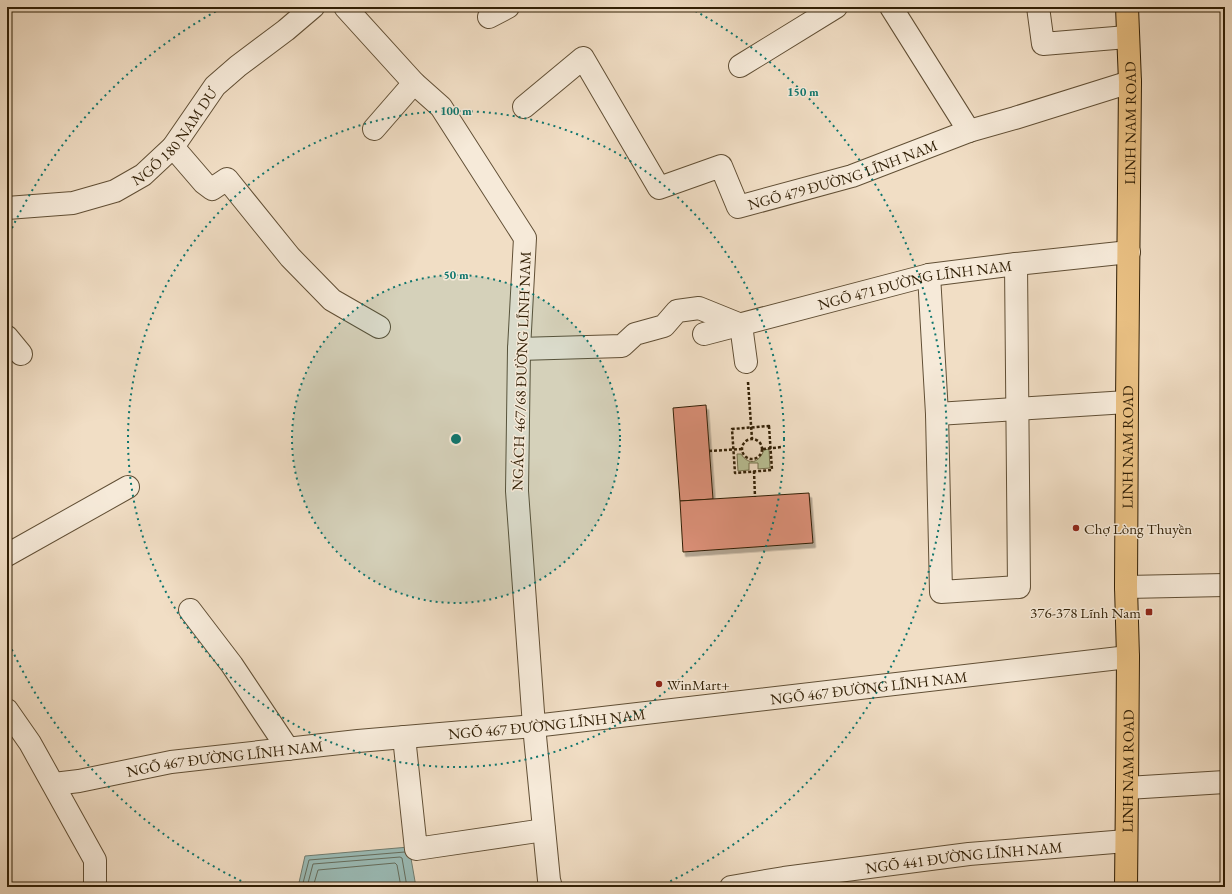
<svg xmlns="http://www.w3.org/2000/svg" width="1232" height="894" font-family="'EB Garamond',serif">
	<style>
		.green { fill: #b9c195; stroke: #75704d }
		.water { fill: #9bbcb7; stroke: #717d70 }
		.lines { fill: none; stroke-linecap: round; stroke-linejoin: round }
		.shore { stroke: #666e5e; stroke-width: 1 }
		.building { fill: #da8f77; stroke: #311f05; filter: url(#shadow) }
		.minor-casing { stroke: #614f35; stroke-width: 24 }
		.major-casing { stroke: #311f05; stroke-width: 24 }
		.path { stroke: #311f05; stroke-width: 2.5; stroke-dasharray: 3 2; stroke-linecap: butt }
		.minor { stroke: #f6ead9; stroke-width: 22 }
		.major { stroke: #e8bf82; stroke-width: 22 }
		.ring { fill: none; stroke: #0f766e; stroke-width: 2; stroke-dasharray: 2 4 }
		.poi-dot { fill: #8f2418; stroke: #f6ead9; stroke-width: 1.5 }
		.labels { text-anchor: middle; dominant-baseline: central; stroke-width: 3; stroke-linejoin: round; paint-order: stroke }
		.street-label { font-size: 15px; fill: #311f05; stroke: #f6ead9 }
		.poi-label { font-size: 15px; fill: #311f05; stroke: #f6ead9; text-anchor: start }
		.centre { fill: #0f766e; stroke: #f6ead9; stroke-width: 2 }
		.ring-label { font-size: 12px; text-anchor: middle; font-weight: bold; fill: #0f766e; stroke: #f6ead9; stroke-width: 3; stroke-linejoin: round; paint-order: stroke }
	</style>
	<defs>
		<filter id="shadow"><feDropShadow dx="2.5" dy="4.5" stdDeviation="0" flood-color="#0004"/></filter>
	</defs>
	<rect width="100%" height="100%" fill="#f1dec5"/>
	<filter id="stains"><feTurbulence type="fractalNoise" baseFrequency=".005" numOctaves="4"/><feColorMatrix values="0 0 0 0 .2 0 0 0 0 .09 0 0 0 0 .02 0 0 0 .5 -.17"/></filter>
	<radialGradient id="worn" r=".72"><stop offset=".6" stop-color="#630" stop-opacity="0"/><stop offset="1" stop-color="#630" stop-opacity=".3"/></radialGradient>
	<path class="green" d="M769,449l1,19 -12,1v-6h-9v7l-11,1 -1,-17h4c8,12 18,9 23,-4z"/>
	<path class="water" d="M409,847l7,40h-118l7,-31z"/>
	<g class="lines">
		<g class="shore">
			<path d="M302,887l7,-27 96,-8"/>
			<path d="M307,887l6,-23 87,-7 2,1 5,29"/>
			<path d="M313,887l5,-17 77,-7 2,2 4,22"/>
		</g>
	</g>
	<g class="building">
		<path d="M706,405l7,94 -33,2 -7,-93z"/>
		<path d="M809,493l4,50 -130,9 -3,-51z"/>
	</g>
	<g class="lines">
		<defs>
			<g id="minor">
				<path d="M345,7l69,76 27,24 84,131 -6,111 -2,142 17,235 15,154 2,7"/>
				<path d="M891,7l78,124"/>
				<path d="M1038,7l5,37 84,-7"/>
				<path d="M489,17l19,-10"/>
				<path d="M740,66l96,-59"/>
				<path id="s1" d="M524,107l59,-49 76,130 62,-22 17,41 114,-31 117,-45 46,-13 115,-36"/>
				<path d="M374,129l40,-46"/>
				<path d="M173,147l31,36 8,6 15,-10 63,78 42,43 47,27"/>
				<path id="s2" d="M7,208l66,-5 42,-12 28,-16 30,-28 42,-61 23,-20 48,-36 27,-23"/>
				<path d="M929,275l8,139 4,178 78,-5 -3,-323"/>
				<path id="s3" d="M704,334l225,-59 87,-11 113,-12"/>
				<path d="M7,337l14,17"/>
				<path d="M519,349l103,-3 13,-12 29,-8 13,-15 22,-3 42,17 5,37"/>
				<path d="M937,414l190,-12"/>
				<path d="M7,555l121,-68"/>
				<path d="M1126,587l99,-2"/>
				<path d="M190,610l42,55 56,84"/>
				<path d="M7,710l23,33 65,117v27"/>
				<path d="M404,737l12,112 128,-19"/>
				<path id="s4" d="M54,784l25,-3 92,-19 187,-21 176,-15 594,-69"/>
				<path d="M1127,788l98,-6"/>
				<path id="s5" d="M731,887l53,-9 185,-24 157,-13"/>
			</g>
			<g id="major">
				<path id="s6" d="M1126,887l1,-99 1,-131 -2,-70 1,-185 3,-320 -3,-75"/>
			</g>
		</defs>
		<use href="#minor" class="minor-casing"/>
		<use href="#major" class="major-casing"/>
		<g class="path">
			<path d="M748,382l4,57"/>
			<path d="M769,426l3,44 -37,3 -3,-44z"/>
			<circle cx="752" cy="449" r="10"/>
			<path d="M763,449l19,-2"/>
			<path d="M709,451l33,-2"/>
			<path d="M754,471l1,26"/>
		</g>
		<use href="#minor" class="minor"/>
		<use href="#major" class="major"/>
	</g>
	<circle cx="456" cy="439" r="164" fill="#0f766e" fill-opacity=".12"/>
	<g class="ring">
		<circle cx="456" cy="439" r="164"/>
		<circle cx="456" cy="439" r="328"/>
		<path d="M252 886A491 491 0 0 1 7 639M7 239A491 491 0 0 1 222 8M690 8A491 491 0 0 1 660 886"/>
	</g>
	<g class="poi-dot">
		<circle cx="1076" cy="528" r="4"/>
		<rect x="1145" y="608" width="8" height="8" rx="2"/>
		<circle cx="659" cy="684" r="4"/>
	</g>
	<g class="labels">
		<g class="street-label">
			<text stroke="none"><textPath href="#s6" startOffset="764">LINH NAM ROAD</textPath></text>
			<text stroke="none"><textPath href="#s2" startOffset="192">NGÕ 180 NAM DƯ</textPath></text>
			<text stroke="none"><textPath href="#s1" startOffset="447">NGÕ 479 ĐƯỜNG LĨNH NAM</textPath></text>
			<text stroke="none"><textPath href="#s3" startOffset="217">NGÕ 471 ĐƯỜNG LĨNH NAM</textPath></text>
			<text transform="translate(521 371) rotate(-88)">NGÁCH 467/68 ĐƯỜNG LĨNH NAM</text>
			<text stroke="none"><textPath href="#s6" startOffset="440">LINH NAM ROAD</textPath></text>
			<text stroke="none"><textPath href="#s4" startOffset="821">NGÕ 467 ĐƯỜNG LĨNH NAM</textPath></text>
			<text stroke="none"><textPath href="#s4" startOffset="497">NGÕ 467 ĐƯỜNG LĨNH NAM</textPath></text>
			<text stroke="none"><textPath href="#s4" startOffset="173">NGÕ 467 ĐƯỜNG LĨNH NAM</textPath></text>
			<text stroke="none"><textPath href="#s6" startOffset="116">LINH NAM ROAD</textPath></text>
			<text stroke="none"><textPath href="#s5" startOffset="235">NGÕ 441 ĐƯỜNG LĨNH NAM</textPath></text>
		</g>
		<g class="poi-label">
			<text x="1084" y="528">Chợ Lòng Thuyền</text>
			<text x="1141" y="612" text-anchor="end">376-378 Lĩnh Nam</text>
			<text x="667" y="684">WinMart+</text>
		</g>
	</g>
	<circle cx="456" cy="439" r="6" class="centre"/>
	<g class="ring-label">
		<text x="803" y="96">150 m</text>
		<text x="456" y="115">100 m</text>
		<text x="456" y="279">50 m</text>
	</g>
	<rect width="1232" height="894" fill="none" stroke="#f1dec5" stroke-width="24"/>
	<rect x="8" y="8" width="1216" height="878" fill="none" stroke="#311f05" stroke-width="2"/>
	<rect x="12" y="12" width="1208" height="870" fill="none" stroke="#311f05"/>
	<rect width="100%" height="100%" filter="url(#stains)"/>
	<rect width="100%" height="100%" fill="url(#worn)"/>
</svg>
